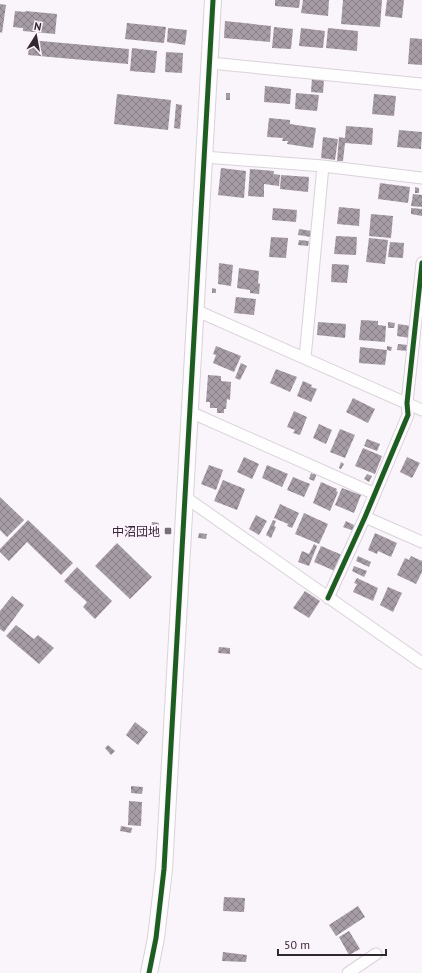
<svg xmlns="http://www.w3.org/2000/svg" width="422" height="973" viewBox="0 0 422 973" font-family="'PT Sans','Noto Sans JP',sans-serif">
	<defs>
		<pattern id="building-cross-hatch" width="8" height="8" patternUnits="userSpaceOnUse"><rect width="8" height="8" fill="#a69ca6"/><path d="M0 0l8 8M0 8l8-8" fill="none" stroke="#887f88"/></pattern>
	</defs>
	<rect width="100%" height="100%" fill="#faf5fa"/>
	<!-- building -->
	<path fill="url(#building-cross-hatch)" d="M275,0h25l-1,8 -24,-2z
		M303,0h26l-1,16 -27,-3z
		M343,0h39l-2,27 -39,-3z
		M387,0h17l-2,18 -17,-2z
		M0,4l6,1 -4,28 -2,-1z
		M15,11l10,1v-1l32,3 -2,20 -32,-3v-3l-10,-1z
		M225,21l46,5 -1,16 -46,-4z
		M127,23l39,4 -2,16 -39,-4z
		M274,27l19,2 -2,20 -19,-1z
		M168,28l19,2 -2,15 -18,-3z
		M301,28l24,3 -2,17 -24,-2z
		M328,28l30,3 -1,20 -31,-3z
		M410,38l12,1v26l-14,-1z
		M30,40l99,9 -1,15 -100,-9z
		M132,48l25,3 -2,22 -25,-2z
		M166,52l17,1 -1,20 -17,-1z
		M312,78l12,1 -1,14 -12,-1z
		M265,86l26,3 -1,15 -26,-2z
		M226,93h4v7h-4z
		M296,93l23,2 -2,16 -22,-2z
		M117,94l54,6 -3,30 -54,-6z
		M374,94l22,2 -2,20 -22,-2z
		M176,104l6,1 -2,24 -6,-1z
		M269,118l21,2v4l26,4 -3,20 -26,-4 1,-3h-6l1,-3 -16,-1z
		M346,126l27,2 -1,17 -27,-2 -2,18h-6l2,-24 6,1z
		M399,130l23,2 -1,17 -24,-2z
		M323,137l15,2 -3,21 -14,-2z
		M221,168l25,3 -2,27 -26,-3z
		M250,169l24,2 -1,9 1,-6 6,1 -1,11 -15,-2v13l-16,-1z
		M281,175l28,2 -1,15 -28,-3z
		M380,183l30,4 -2,16 -30,-4z
		M415,187l4,1v5h-4z
		M413,194l9,1v12l-11,-1z
		M339,207l21,2 -1,17 -22,-2z
		M273,208l24,2 -1,12 -24,-2z
		M411,208l11,1v7l-11,-2z
		M371,214l22,2 -2,22 -22,-2z
		M299,229l13,2 -1,6 -13,-2z
		M336,236l21,1 -1,18 -22,-1z
		M271,237l17,1 -2,20 -17,-1z
		M369,238l19,2 -3,24 -19,-2z
		M299,240l10,1 -1,5 -10,-1z
		M390,242l14,1 -1,15 -15,-1z
		M219,263l14,2 -2,21 -13,-2z
		M332,264l17,1 -2,18 -16,-1z
		M239,268l20,3 -1,12 2,1 -1,10 -9,-1v-3l-13,-2z
		M212,288l4,1v4h-4z
		M236,297l20,2 -2,16 -20,-2z
		M361,320l17,1v4l8,1 -1,16 -26,-2z
		M318,322l28,2 -1,14 -28,-3z
		M388,322l7,1 -1,5h-6z
		M398,324l13,2 -1,12 -13,-2z
		M398,344l10,1v6l-11,-1z
		M216,346l25,10 -7,16 -21,-9 3,-8 -3,-1z
		M387,346l5,1 -1,4 -4,-1z
		M360,347l27,3 -2,15 -26,-2z
		M241,363l6,3 -7,14 -5,-2z
		M276,369l21,8 -7,15 -20,-9z
		M208,375l13,1v5l10,1 -1,18 -3,-1 -1,10h-2v4h-7v-5h-7v-6h-4z
		M303,381l9,4 -1,2 6,2 -6,13 -14,-6z
		M353,398l22,11 -7,14 -22,-11z
		M294,411l13,6 -7,18 -7,-2 2,-3 -8,-3z
		M319,424l13,6 -6,14 -13,-6z
		M340,429l15,6 -10,23 -15,-6z
		M367,439l13,5 -3,7 -13,-5z
		M363,448l19,8 -7,18 -20,-8z
		M244,457l15,7 -7,15 -15,-7z
		M407,457l13,6 -8,15 -12,-6z
		M341,462l3,2 -3,5 -2,-1z
		M209,465l14,5 -7,20 -15,-6z
		M267,465l21,9 -6,13 -20,-9z
		M314,472l3,1 -3,8 -5,-2 2,-6 2,1z
		M367,474l5,2 -3,6 -5,-3z
		M293,477l17,7 -6,13 -17,-7z
		M223,480l22,9 -8,21 -23,-9z
		M321,482l16,7 -1,2 2,1 -8,19 -17,-8z
		M342,488l19,7 -7,18 -19,-8z
		M0,497l24,23 -17,17 -7,-7z
		M280,504l19,9 -7,15 -5,-2 1,-2 -14,-6z
		M304,513l24,11 -9,20 -24,-10z
		M256,515l11,6 -8,14 -10,-6z
		M28,520l45,43 -12,12 -34,-33 -18,19 -9,-9v-3z
		M273,520l3,1 -2,5 2,1 -5,11 -5,-3z
		M346,521l10,5 -2,5 -11,-4z
		M152,522l7,1 -1,5 -7,-1z
		M199,533l8,1 -1,5 -8,-1z
		M375,533l22,10 -6,14 -13,-6 -1,3 -9,-4z
		M117,543l35,34 -22,22 -35,-33z
		M314,544l3,2 -8,20 -11,-4 4,-11 7,3z
		M321,546l21,9 -7,16 -21,-9z
		M358,556l13,6 -2,5 -13,-6z
		M411,556l11,5v11l-6,12 -19,-9 8,-17 4,2z
		M354,566l13,5 -3,6 -12,-6z
		M77,567l35,34 -17,18 -12,-12 4,-5 -23,-21z
		M357,578l21,10 -5,13 -20,-9 4,-8 -3,-1z
		M388,587l14,6 -9,19 -13,-7z
		M305,591l15,10 -11,17 -16,-10z
		M12,596l12,9 -20,27 -4,-3v-18z
		M16,625l18,14 4,-4 16,13 -15,16 -33,-28z
		M219,647l11,1v6l-12,-1z
		M135,722l13,10 -10,13 -12,-10z
		M108,745l7,6 -4,4 -6,-7z
		M131,786l12,1 -1,7 -11,-1z
		M129,801l13,1 -1,24 -13,-1z
		M121,826l11,2 -1,5 -11,-2z
		M224,897l21,1 -1,14 -21,-1z
		M358,906l7,11 -29,19 -7,-11z
		M349,931l11,18 -11,6 -10,-18z
		M223,952l24,3 -1,7 -24,-1z"/>
	<g fill="none" stroke-linecap="round" stroke-linejoin="round">
		<!-- street casing -->
		<g stroke="#dad2da" stroke-width="13">
			<path id="street" d="M210,63l212,21
				M204,157l119,9 99,12
				M195,310l227,100
				M305,358l18,-192
				M190,412l185,82
				M185,497l237,166
				M365,517l57,25
				M328,598l37,-81 43,-102 -1,-12 15,-140
				M348,973l28,-19"/>
		</g>
		<!-- secondary casing -->
		<g stroke="#dad2da" stroke-width="18">
			<path id="secondary" d="M149,973l7,-35 8,-69 49,-869"/>
		</g>
		<!-- street -->
		<use href="#street" stroke="#fefefe" stroke-width="11"/>
		<!-- secondary -->
		<use href="#secondary" stroke="#fefefe" stroke-width="16"/>
		<!-- cycleway casing -->
		<g stroke="#fdf2fd" stroke-width="8">
			<path id="cycleway" d="M328,598l37,-81 43,-102 -1,-12 15,-140
				M149,973l7,-35 8,-69 49,-869"/>
		</g>
		<!-- cycleway -->
		<use href="#cycleway" stroke="#1b5e20" stroke-width="5"/>
	</g>
	<!-- markers -->
	<rect fill="#787078" stroke="#fdf2fd" stroke-width="1.5" x="164" y="527" width="8" height="8" rx="2"/>
	<g text-anchor="middle" dominant-baseline="central" stroke-width="4" stroke-linejoin="round" paint-order="stroke">
		<!-- poi labels -->
		<g font-size="12" fill="#322832" stroke="#fdf2fd" text-anchor="end">
			<text x="160" y="531">中沼団地</text>
		</g>
	</g>
	<!-- north arrow -->
	<g transform="translate(36 36) rotate(11)" stroke="#fdf2fd" stroke-width="3" paint-order="stroke">
	<path d="M0-3L7 15L0 10L-7 15Z" fill="#322832"/>
	<text y="-6" font-size="11" font-weight="bold" text-anchor="middle" fill="#322832">N</text>
	</g>
	<!-- scale -->
	<path d="M278 949v6h108v-6" fill="none" stroke="#322832" stroke-width="2"/>
	<text x="284" y="949" font-size="12" fill="#322832" stroke="#fdf2fd" stroke-width="3" paint-order="stroke">50 m</text>
</svg>
